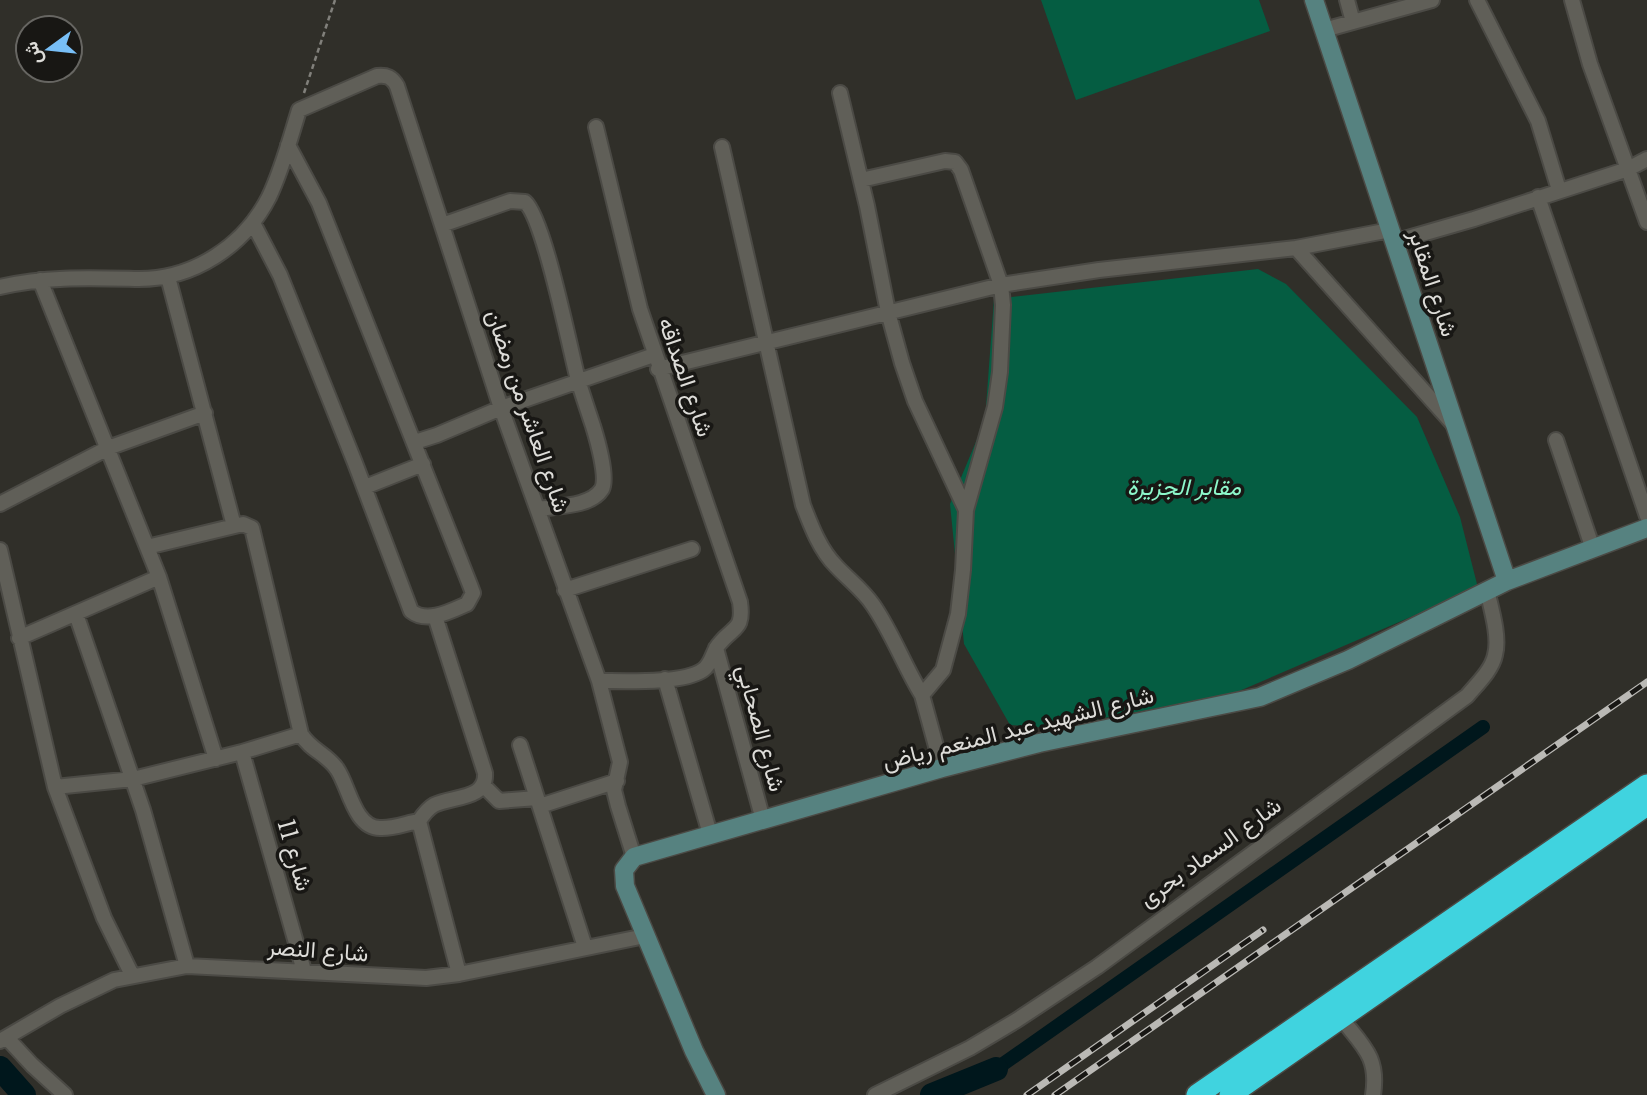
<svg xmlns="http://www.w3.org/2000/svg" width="1647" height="1095" viewBox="0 0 1647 1095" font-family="'Libre Baskerville',Vazirmatn,serif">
	<rect width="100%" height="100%" fill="#302f29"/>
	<!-- green -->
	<path fill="#055d42" d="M1041,0h218l11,31 -194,69z
		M1258,269l28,15 131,133 43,100 18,71 -248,107 -181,33 -39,-3 -46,-81 -14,-140 35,-84 9,-121z"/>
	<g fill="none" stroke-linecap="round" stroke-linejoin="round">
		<!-- canal -->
		<path stroke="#00171c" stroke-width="14" d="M996,1069l487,-342"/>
		<!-- river -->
		<path stroke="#00171c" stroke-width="24" d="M0,1068l24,27
			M932,1095l64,-26"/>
		<!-- street casing -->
		<g stroke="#4b4a45" stroke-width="18">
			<path id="street" d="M1347,0l6,22
				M1477,0l61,121 21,69
				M1572,0l18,64 57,158
				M1324,30l108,-30
				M840,93l27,113 21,106 14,51 13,38 51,109
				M596,127l44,182 100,293c4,28 -6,24 -20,41 -8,8 -7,20 -17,27 -20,14 -79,11 -104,11
				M722,147l81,358c8,21 17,45 33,61 13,14 27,24 37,39 20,29 31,61 49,90
				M861,180l84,-19 10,1 6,8 40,115 2,20 -3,67 -5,35 -29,103 -3,60 -5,44 -15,56 -21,25 20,73
				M1538,197l109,319
				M253,223l27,52 75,188 56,148c16,13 40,0 56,-7l6,-11 -3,-8 -151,-382 -31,-58
				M442,225l68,-24 15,1c19,16 45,147 53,178 5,16 10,31 15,46 4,13 15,51 9,63 -11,18 -45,17 -64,20
				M1394,242l80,-23 154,-50 19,-10
				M1296,248l158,177
				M168,277l66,249
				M0,287c46,-11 92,-9 139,-8 55,0 105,-33 130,-82 13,-27 21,-58 30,-87l78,-34c10,-1 15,1 20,10l104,322 98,273 21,81 -6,28 4,16 16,51
				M658,369l343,-84 98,-15 197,-22 94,-18
				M1556,440l37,109
				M415,442l22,-7 64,-27 153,-53
				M365,487l58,-23
				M0,504l108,-56 97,-35
				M147,547l96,-23 9,4 49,206c9,16 26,20 36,35 12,17 17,59 43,59 12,1 27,-5 39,-7 4,-6 8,-12 15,-16 18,-9 53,-5 51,-32l-50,-157
				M0,550l55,237 49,131 28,57
				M159,577l57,182
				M565,590l127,-41
				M76,614l67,196 44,156
				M19,638l140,-61 -119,-297
				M716,648l47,172
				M665,679l45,155
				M520,745l65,202
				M242,752l62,219
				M484,786l15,15 38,-3
				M55,787l78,-8 109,-27 59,-18
				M540,806l77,-25
				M419,821l40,153
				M1341,1018c22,28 38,39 32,77
				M7,1038l25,27 33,30
				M0,1041l60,-35 54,-26 73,-14 239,12 33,-4 186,-38
				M875,1095l95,-47 47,-28 80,-53 370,-271c10,-12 25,-26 28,-41 5,-18 -4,-47 -8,-65"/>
		</g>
		<!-- secondary casing -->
		<g stroke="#4b4a45" stroke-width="21">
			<path id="secondary" d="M1314,0l193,581
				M716,1095l-22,-44 -69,-165 -1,-16 10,-13 308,-89 97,-25 221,-46 88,-37 159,-79 140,-53"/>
		</g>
		<!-- highway casing -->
		<g stroke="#4b4a45" stroke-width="24">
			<path id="highway" d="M1197,1095l450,-310
				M1230,1095l417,-290"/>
		</g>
		<!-- path -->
		<path stroke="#81807b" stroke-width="2.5" stroke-dasharray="5 3.5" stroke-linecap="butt" d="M304,93l31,-93"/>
		<!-- street -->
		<use href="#street" stroke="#605f58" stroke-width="14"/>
		<!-- secondary -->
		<use href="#secondary" stroke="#568280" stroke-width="18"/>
		<!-- highway -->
		<use href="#highway" stroke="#40d3df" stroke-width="21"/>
		<!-- rail casing -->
		<g stroke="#bab9b5" stroke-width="7">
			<path id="rail" d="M1027,1095l236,-165
				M1055,1095l592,-413"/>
		</g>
		<!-- rail -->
		<use href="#rail" stroke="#181714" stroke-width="4.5" stroke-dasharray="13" stroke-linecap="butt"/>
	</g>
	<g text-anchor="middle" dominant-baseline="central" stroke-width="7" stroke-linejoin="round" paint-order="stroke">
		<!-- street labels -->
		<g font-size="23" fill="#dddcd8" stroke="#181714">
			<text transform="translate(1433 283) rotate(72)">شارع المقابر</text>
			<text transform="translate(686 377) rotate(71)">شارع الصداقه</text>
			<text transform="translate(528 411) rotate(71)">شارع العاشر من رمضان</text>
			<text transform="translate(761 728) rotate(75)">شارع الصحابي</text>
			<text transform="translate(1018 728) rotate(-14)">شارع الشهيد عبد المنعم رياض</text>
			<text transform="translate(1210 852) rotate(-36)">شارع السماد بحرى</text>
			<text transform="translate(295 855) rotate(74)">شارع 11</text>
			<text transform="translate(318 950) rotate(4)">شارع النصر</text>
		</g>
		<!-- park labels -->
		<g font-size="23" font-style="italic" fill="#8df8cb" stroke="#181714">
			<text x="1184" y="487">مقابر الجزيرة</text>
		</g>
	</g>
	<!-- north arrow -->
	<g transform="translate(49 49) rotate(255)"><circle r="33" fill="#181714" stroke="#676662" stroke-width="2"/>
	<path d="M0-5L12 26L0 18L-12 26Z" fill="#78bff7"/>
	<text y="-10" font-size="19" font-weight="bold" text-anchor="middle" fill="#dddcd8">ش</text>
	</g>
</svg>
